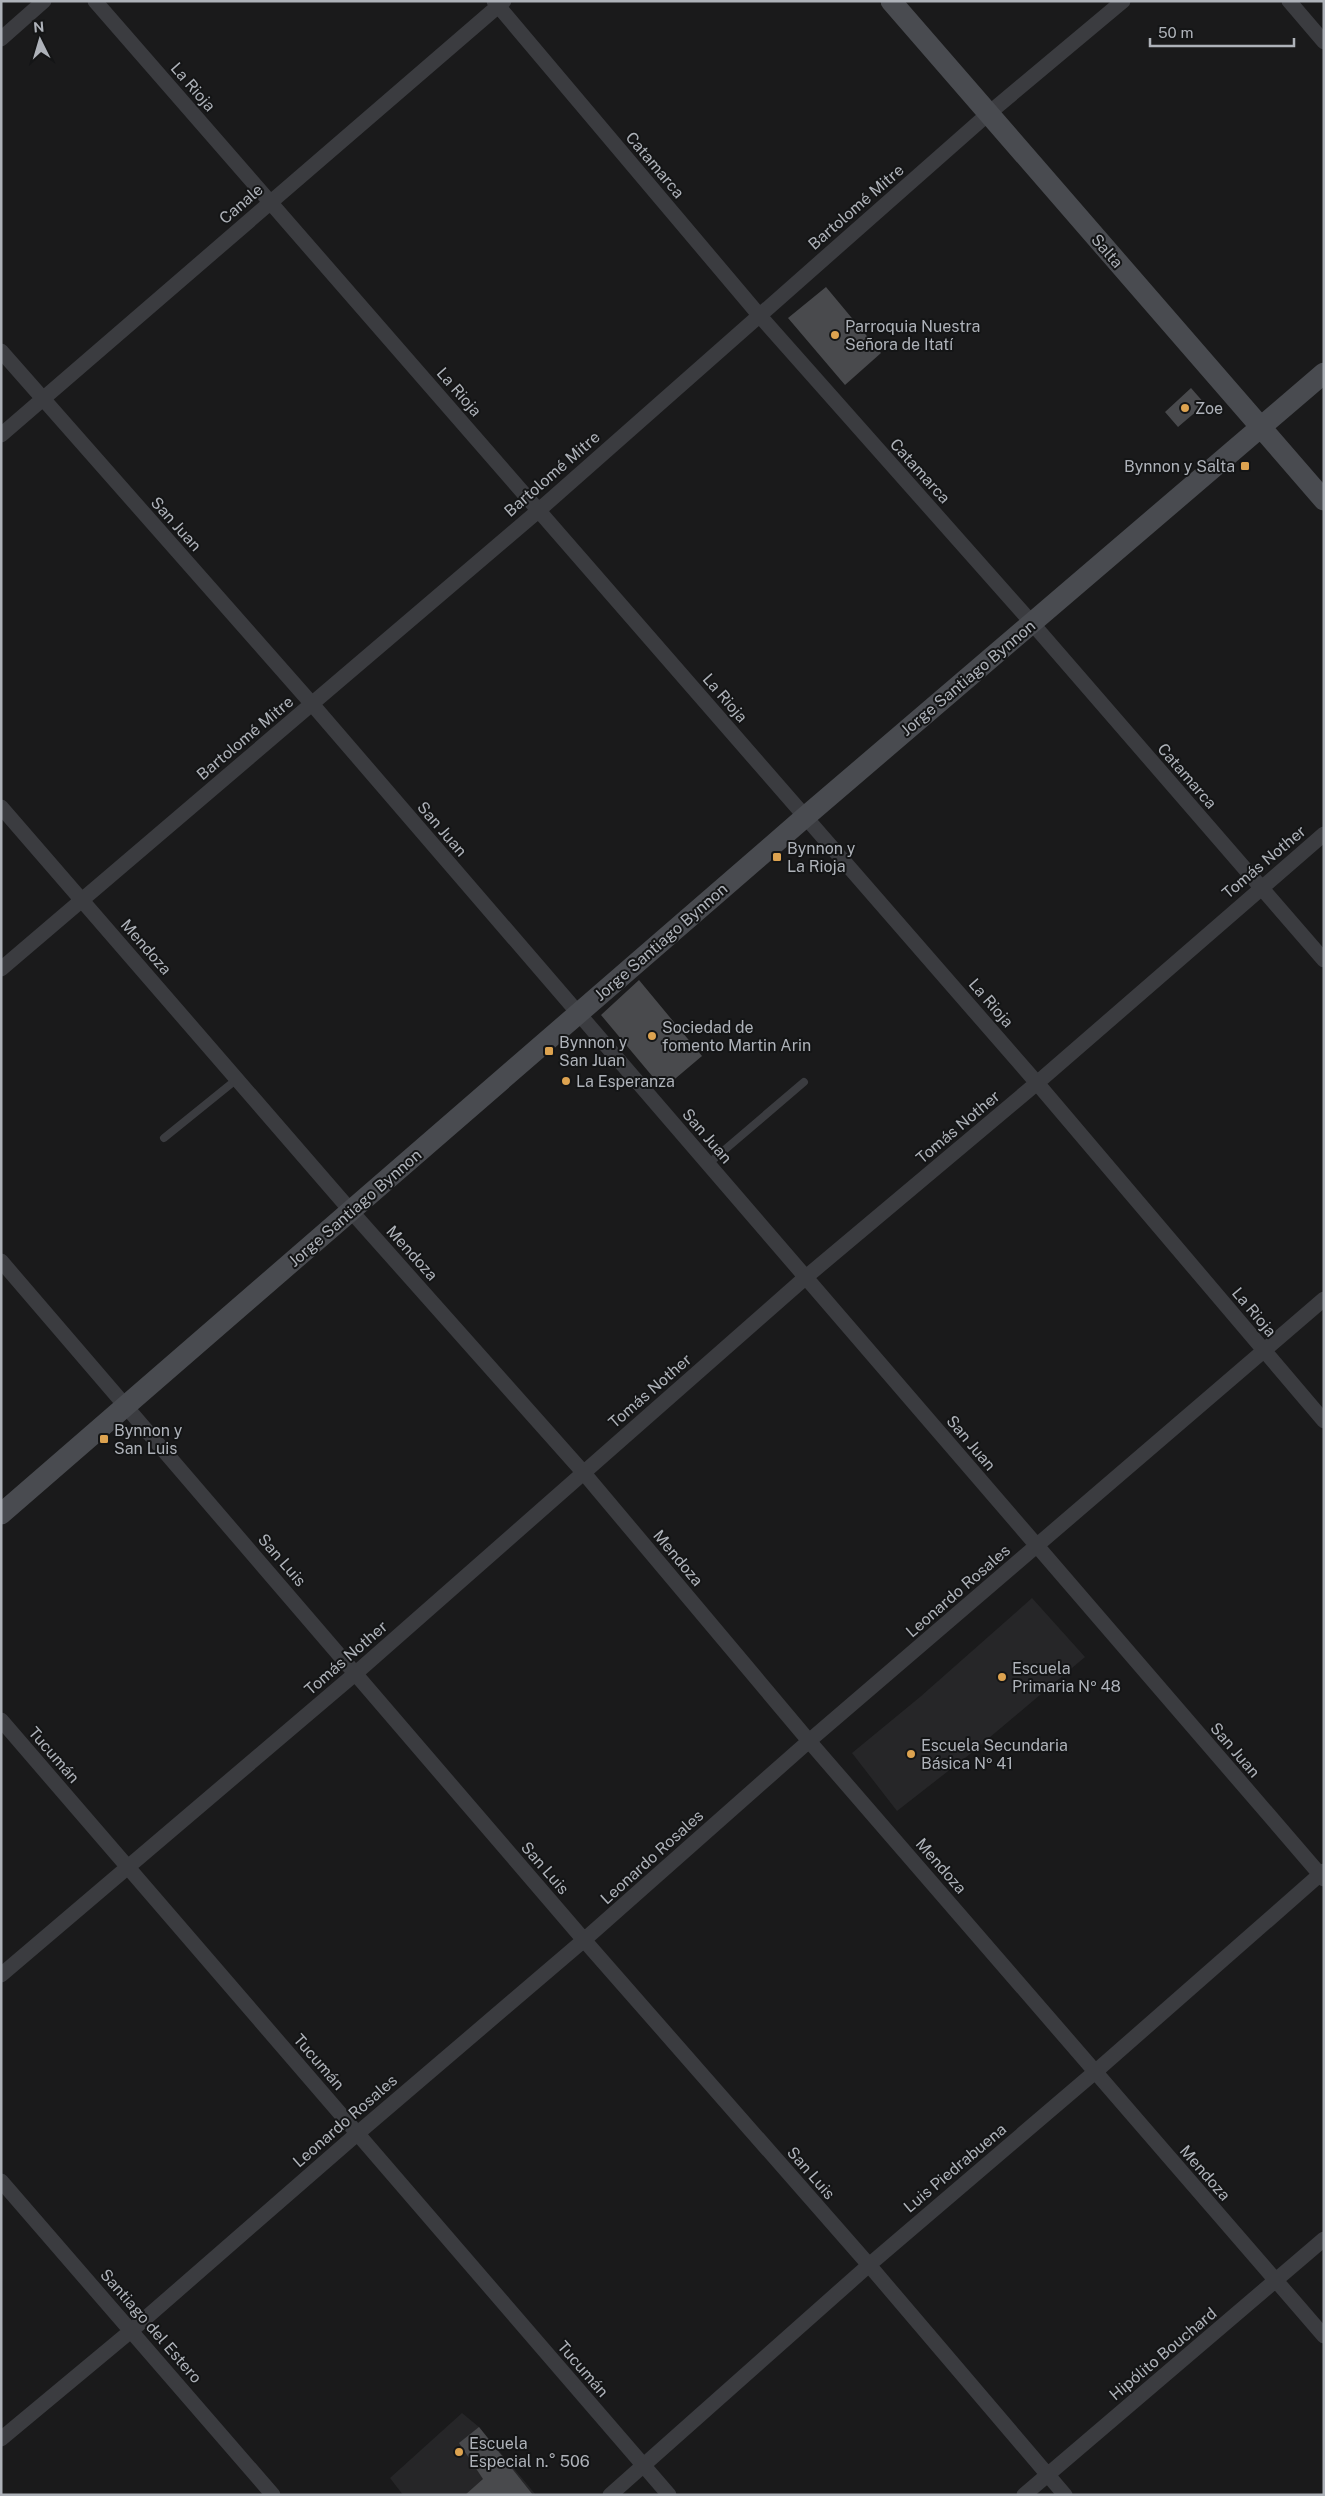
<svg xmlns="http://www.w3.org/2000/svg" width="1325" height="2496" viewBox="0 0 1325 2496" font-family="'Public Sans',sans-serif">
	<rect width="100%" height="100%" fill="#1a1a1b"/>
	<!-- built -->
	<path fill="#262628" d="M1032,1598l53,59 -115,97 -73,57 -45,-58 68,-56z
		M462,2413l17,14 57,68h-133l-13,-17z"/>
	<!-- building -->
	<path fill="#494a4d" d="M826,287l55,66 -36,32 -57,-67z
		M1191,388l14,16 -27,23 -13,-15z
		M639,980l63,76 -39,33 -62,-74z
		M479,2427l54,68h-68l18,-16 -24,-36z"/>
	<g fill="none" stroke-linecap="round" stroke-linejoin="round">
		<!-- lane -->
		<path stroke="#3b3c40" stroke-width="8" d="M164,1138l73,-59
			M708,1164l96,-82"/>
		<!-- street -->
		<path stroke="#3b3c40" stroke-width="15" d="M95,1l942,1082 287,338
			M494,1l265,314 273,308 292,337
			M1289,1l35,41
			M1,39l43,-38
			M1,351l311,353 1012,1175
			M1,435l503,-434
			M1,807l350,404 232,261 226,269 515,595
			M1,969l537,-458 450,-397 135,-113
			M1,1261l583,679 285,325 196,230
			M1,1720l668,775
			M1,1975l355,-302 450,-396 231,-194 287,-249
			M1,2181l272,314
			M1,2439l131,-109 226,-197 226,-193 225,-199 515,-442
			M610,2495l259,-230 226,-193 229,-201
			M1024,2495l300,-256"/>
		<!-- secondary -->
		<path stroke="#494b50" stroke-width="21" d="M891,1l433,499
			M1,1514l804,-697 519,-444"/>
	</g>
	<!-- markers -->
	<g fill="#dda350" stroke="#141516" stroke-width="2">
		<circle cx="835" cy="335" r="5"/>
		<circle cx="1185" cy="408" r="5"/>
		<rect x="1240" y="461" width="10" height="10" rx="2.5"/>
		<rect x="772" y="852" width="10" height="10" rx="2.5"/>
		<circle cx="652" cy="1036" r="5"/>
		<rect x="544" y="1046" width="10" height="10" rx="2.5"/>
		<circle cx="566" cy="1081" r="5"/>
		<rect x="99" y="1434" width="10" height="10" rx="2.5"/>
		<circle cx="1002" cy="1677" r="5"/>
		<circle cx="911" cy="1754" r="5"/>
		<circle cx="459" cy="2452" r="5"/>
	</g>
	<g text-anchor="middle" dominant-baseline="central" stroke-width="4" stroke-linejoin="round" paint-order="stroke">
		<!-- street labels -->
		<g font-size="16" fill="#aeb2b9" stroke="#141516">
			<text transform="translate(193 87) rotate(49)">La Rioja</text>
			<text transform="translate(655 165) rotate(50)">Catamarca</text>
			<text transform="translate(241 204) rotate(-41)">Canale</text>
			<text transform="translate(856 207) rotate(-41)">Bartolomé Mitre</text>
			<text transform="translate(1107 251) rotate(49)">Salta</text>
			<text transform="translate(459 392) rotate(49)">La Rioja</text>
			<text transform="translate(920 471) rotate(48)">Catamarca</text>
			<text transform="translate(552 474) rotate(-41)">Bartolomé Mitre</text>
			<text transform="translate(176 524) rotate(48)">San Juan</text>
			<text transform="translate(968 678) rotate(-40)">Jorge Santiago Bynnon</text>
			<text transform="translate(725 698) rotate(49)">La Rioja</text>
			<text transform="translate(245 738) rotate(-40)">Bartolomé Mitre</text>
			<text transform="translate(1187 776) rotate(49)">Catamarca</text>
			<text transform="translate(442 829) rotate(49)">San Juan</text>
			<text transform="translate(1264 862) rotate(-40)">Tomás Nother</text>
			<text transform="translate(661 942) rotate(-41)">Jorge Santiago Bynnon</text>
			<text transform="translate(146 947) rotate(49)">Mendoza</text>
			<text transform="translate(991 1003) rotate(49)">La Rioja</text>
			<text transform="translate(958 1127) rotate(-40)">Tomás Nother</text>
			<text transform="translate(707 1136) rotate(49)">San Juan</text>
			<text transform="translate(355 1208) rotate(-41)">Jorge Santiago Bynnon</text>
			<text transform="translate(412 1253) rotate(48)">Mendoza</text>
			<text transform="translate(1254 1312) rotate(50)">La Rioja</text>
			<text transform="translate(650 1391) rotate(-41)">Tomás Nother</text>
			<text transform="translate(971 1443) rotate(50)">San Juan</text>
			<text transform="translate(678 1558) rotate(50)">Mendoza</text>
			<text transform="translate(282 1560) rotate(49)">San Luis</text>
			<text transform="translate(958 1591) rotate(-41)">Leonardo Rosales</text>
			<text transform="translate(346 1658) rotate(-41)">Tomás Nother</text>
			<text transform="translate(1235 1750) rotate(49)">San Juan</text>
			<text transform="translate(54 1755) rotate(49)">Tucumán</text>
			<text transform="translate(652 1857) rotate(-42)">Leonardo Rosales</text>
			<text transform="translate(941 1866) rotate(49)">Mendoza</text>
			<text transform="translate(545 1868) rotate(49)">San Luis</text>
			<text transform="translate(319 2062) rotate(49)">Tucumán</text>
			<text transform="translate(345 2121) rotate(-41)">Leonardo Rosales</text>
			<text transform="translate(955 2168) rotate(-40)">Luis Piedrabuena</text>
			<text transform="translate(811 2173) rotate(49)">San Luis</text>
			<text transform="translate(1205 2173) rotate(49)">Mendoza</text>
			<text transform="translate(151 2326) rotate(49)">Santiago del Estero</text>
			<text transform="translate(1163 2354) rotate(-40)">Hipólito Bouchard</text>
			<text transform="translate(583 2369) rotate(49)">Tucumán</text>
		</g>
		<!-- poi labels -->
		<g font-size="16" fill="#aeb2b9" stroke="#141516" text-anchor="start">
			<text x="845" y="326">Parroquia Nuestra<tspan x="845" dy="18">Señora de Itatí</tspan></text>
			<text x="1195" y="408">Zoe</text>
			<text x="1235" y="466" text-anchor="end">Bynnon y Salta</text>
			<text x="787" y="848">Bynnon y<tspan x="787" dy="18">La Rioja</tspan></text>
			<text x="662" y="1027">Sociedad de<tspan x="662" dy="18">fomento Martin Arin</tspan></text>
			<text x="559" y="1042">Bynnon y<tspan x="559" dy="18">San Juan</tspan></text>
			<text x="576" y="1081">La Esperanza</text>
			<text x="114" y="1430">Bynnon y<tspan x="114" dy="18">San Luis</tspan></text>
			<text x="1012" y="1668">Escuela<tspan x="1012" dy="18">Primaria Nº 48</tspan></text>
			<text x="921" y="1745">Escuela Secundaria<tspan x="921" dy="18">Básica Nº 41</tspan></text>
			<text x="469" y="2443">Escuela<tspan x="469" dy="18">Especial n.° 506</tspan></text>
		</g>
	</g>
	<!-- border -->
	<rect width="1325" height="2496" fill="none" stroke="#aeb2b9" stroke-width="5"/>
	<!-- north arrow -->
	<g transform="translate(40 40) rotate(355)" stroke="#141516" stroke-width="4" paint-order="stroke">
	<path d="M0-4L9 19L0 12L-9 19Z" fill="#aeb2b9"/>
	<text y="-8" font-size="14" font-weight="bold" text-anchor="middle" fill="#aeb2b9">N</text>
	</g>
	<!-- scale -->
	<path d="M1150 38v8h144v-8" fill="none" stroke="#aeb2b9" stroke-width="2.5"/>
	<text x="1158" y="38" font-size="15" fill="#aeb2b9" stroke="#141516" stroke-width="4" paint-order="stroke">50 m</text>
</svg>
